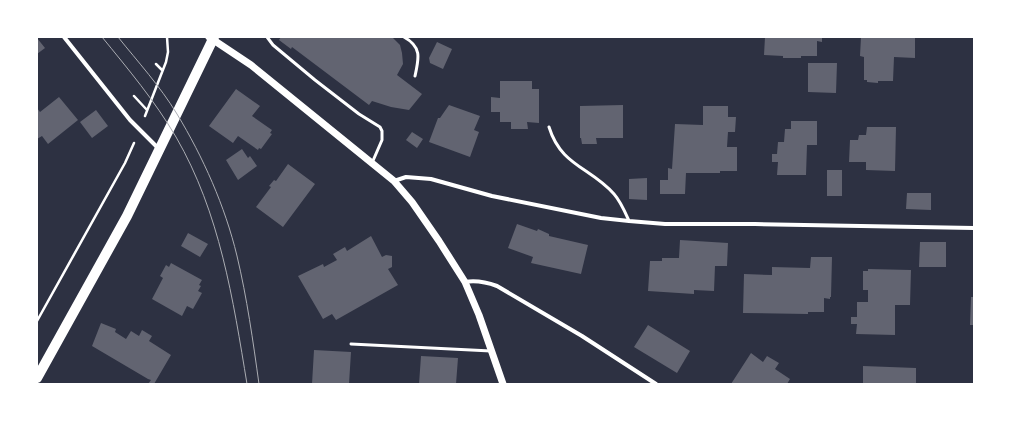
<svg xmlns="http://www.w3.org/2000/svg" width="1011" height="421" viewBox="0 0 1011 421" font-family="'Sofia Sans Condensed',sans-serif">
	<rect width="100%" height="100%" fill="#2d3142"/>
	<!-- building -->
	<path fill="#626471" d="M281,37h111l8,8 2,8 1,11 -6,11 25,19 -13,16 -18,-3 -19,-6 -3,4 -77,-58 -1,2 -12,-9z
		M765,37h57v5l-5,-1v15h-16v2h-18v-2l-19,-1z
		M861,37h54v21l-21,-1 -1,24h-15v2l-11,-1v-2h-3v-23l-4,-1z
		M37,38l8,10 -8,6z
		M437,42l15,7 -9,20 -13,-6 -1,-5z
		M808,63h29l-1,30 -28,-1z
		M500,81h32v8h7v34l-12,-1 1,7h-17v-7h-11v-10h-9v-15l9,1z
		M236,89l24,17 -8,10 20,14 -2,3 2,1 -11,15 -2,-1 -1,2 -20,-14 -5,7 -24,-17z
		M59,97l19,23 -30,24 -6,-8 -5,3v-31l3,4z
		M449,105l31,11 -6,14 5,2 -9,25 -41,-15 9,-24h2z
		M623,105v33h-27l1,6h-15l-1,-6h-1v-32z
		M703,106h25v11h8l-1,15h-7l-1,15h10v24h-17v2h-34l-1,21h-25v-14h8v-12l4,1 3,-45 28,1z
		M96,110l12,16 -16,12 -12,-16z
		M791,121h26v24h-10l-1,30h-29l1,-13h-6v-8h5l1,-12h6l1,-13h6z
		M867,127h29l-1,44 -29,-1v-8h-17l1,-22h8l1,-5h7z
		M412,132l11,7 -6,9 -11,-8z
		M242,149l6,9 2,-2 7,10 -19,14 -12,-20z
		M288,164l27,20 -32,43 -27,-20 15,-20 -2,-1 5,-6 2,1z
		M827,170h15v26h-15z
		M647,178v22l-18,-1v-20z
		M907,193h24v17l-25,-1z
		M517,224l20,7 1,-2 11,5v2l39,9 -7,29 -50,-11 2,-6 -25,-9z
		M188,233l20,11 -8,13 -19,-11z
		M371,236l11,21 4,-2 6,1v11l-4,2 10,16 -62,35 -4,-6 -9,5 -25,-43 25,-12 1,3 13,-7 -4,-6 12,-7 2,4z
		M680,240l48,3 -1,23h-12l-1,25 -20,-1v4l-46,-3 2,-30h12v-3h17z
		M920,242h26v25h-27z
		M811,257h21l-1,40h-1v2l-6,-1v14h-16v2l-65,-1 1,-39 28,1v-8l38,1z
		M171,263l31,17 -3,5 2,1 -3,5 4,2 -9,16 -6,-3 -5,10 -30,-17 11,-21 -3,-2 6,-11 3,2z
		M868,269l43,1 -1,35h-15v30l-39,-1 1,-10h-6v-7h6v-15h11v-12h-5v-19h5z
		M971,297h3v28h-4z
		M101,323l15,6 -1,3 11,7 5,-8 8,5 3,-6 10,6 -3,5 22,14 -17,29h-6l3,-4 -3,-1 -56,-33z
		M648,325l42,26 -13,22 -43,-26z
		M314,350l37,2 -2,32h-37z
		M751,353l12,9 4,-6 12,7 -4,6 15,10 -3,5h-56z
		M421,356l37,2 -2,26h-37z
		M863,366l53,2v16h-53z"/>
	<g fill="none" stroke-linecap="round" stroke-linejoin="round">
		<!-- path -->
		<path stroke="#fff" stroke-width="2.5" d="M156,64l6,6
			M134,96l13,14
			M145,116l21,-54 2,-10 -1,-15
			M37,321l88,-158 9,-20"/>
		<!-- service -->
		<path stroke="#fff" stroke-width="3" d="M267,37l6,8 42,35 44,34 21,13 2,4v9l-10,23
			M404,37c18,10 15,21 11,39
			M549,127c12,39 41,40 65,67 7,8 11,18 15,27
			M351,344l140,7"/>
		<!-- minor -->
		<path stroke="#fff" stroke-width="4" d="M64,37l66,83 29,29
			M394,181l12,-4 25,2 61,17 109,22 28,3 36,3h90l219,4
			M465,282c12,-2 21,0 32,4l85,50 74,48"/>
		<!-- tertiary -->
		<path stroke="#fff" stroke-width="7" d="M209,37l42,28 143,116 18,21 27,39 26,41 14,33 24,69"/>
		<!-- primary -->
		<path stroke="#fff" stroke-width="10" d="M37,378l90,-162 87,-179"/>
		<!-- tram -->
		<path stroke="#abadb3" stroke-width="1" d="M102,37c26,32 53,64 74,100 44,76 57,162 71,247
			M118,37c20,25 42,49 59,77 26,43 48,92 60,142 10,42 16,85 22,128"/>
	</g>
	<!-- border -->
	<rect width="1011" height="421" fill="none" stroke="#ffffff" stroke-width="76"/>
</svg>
